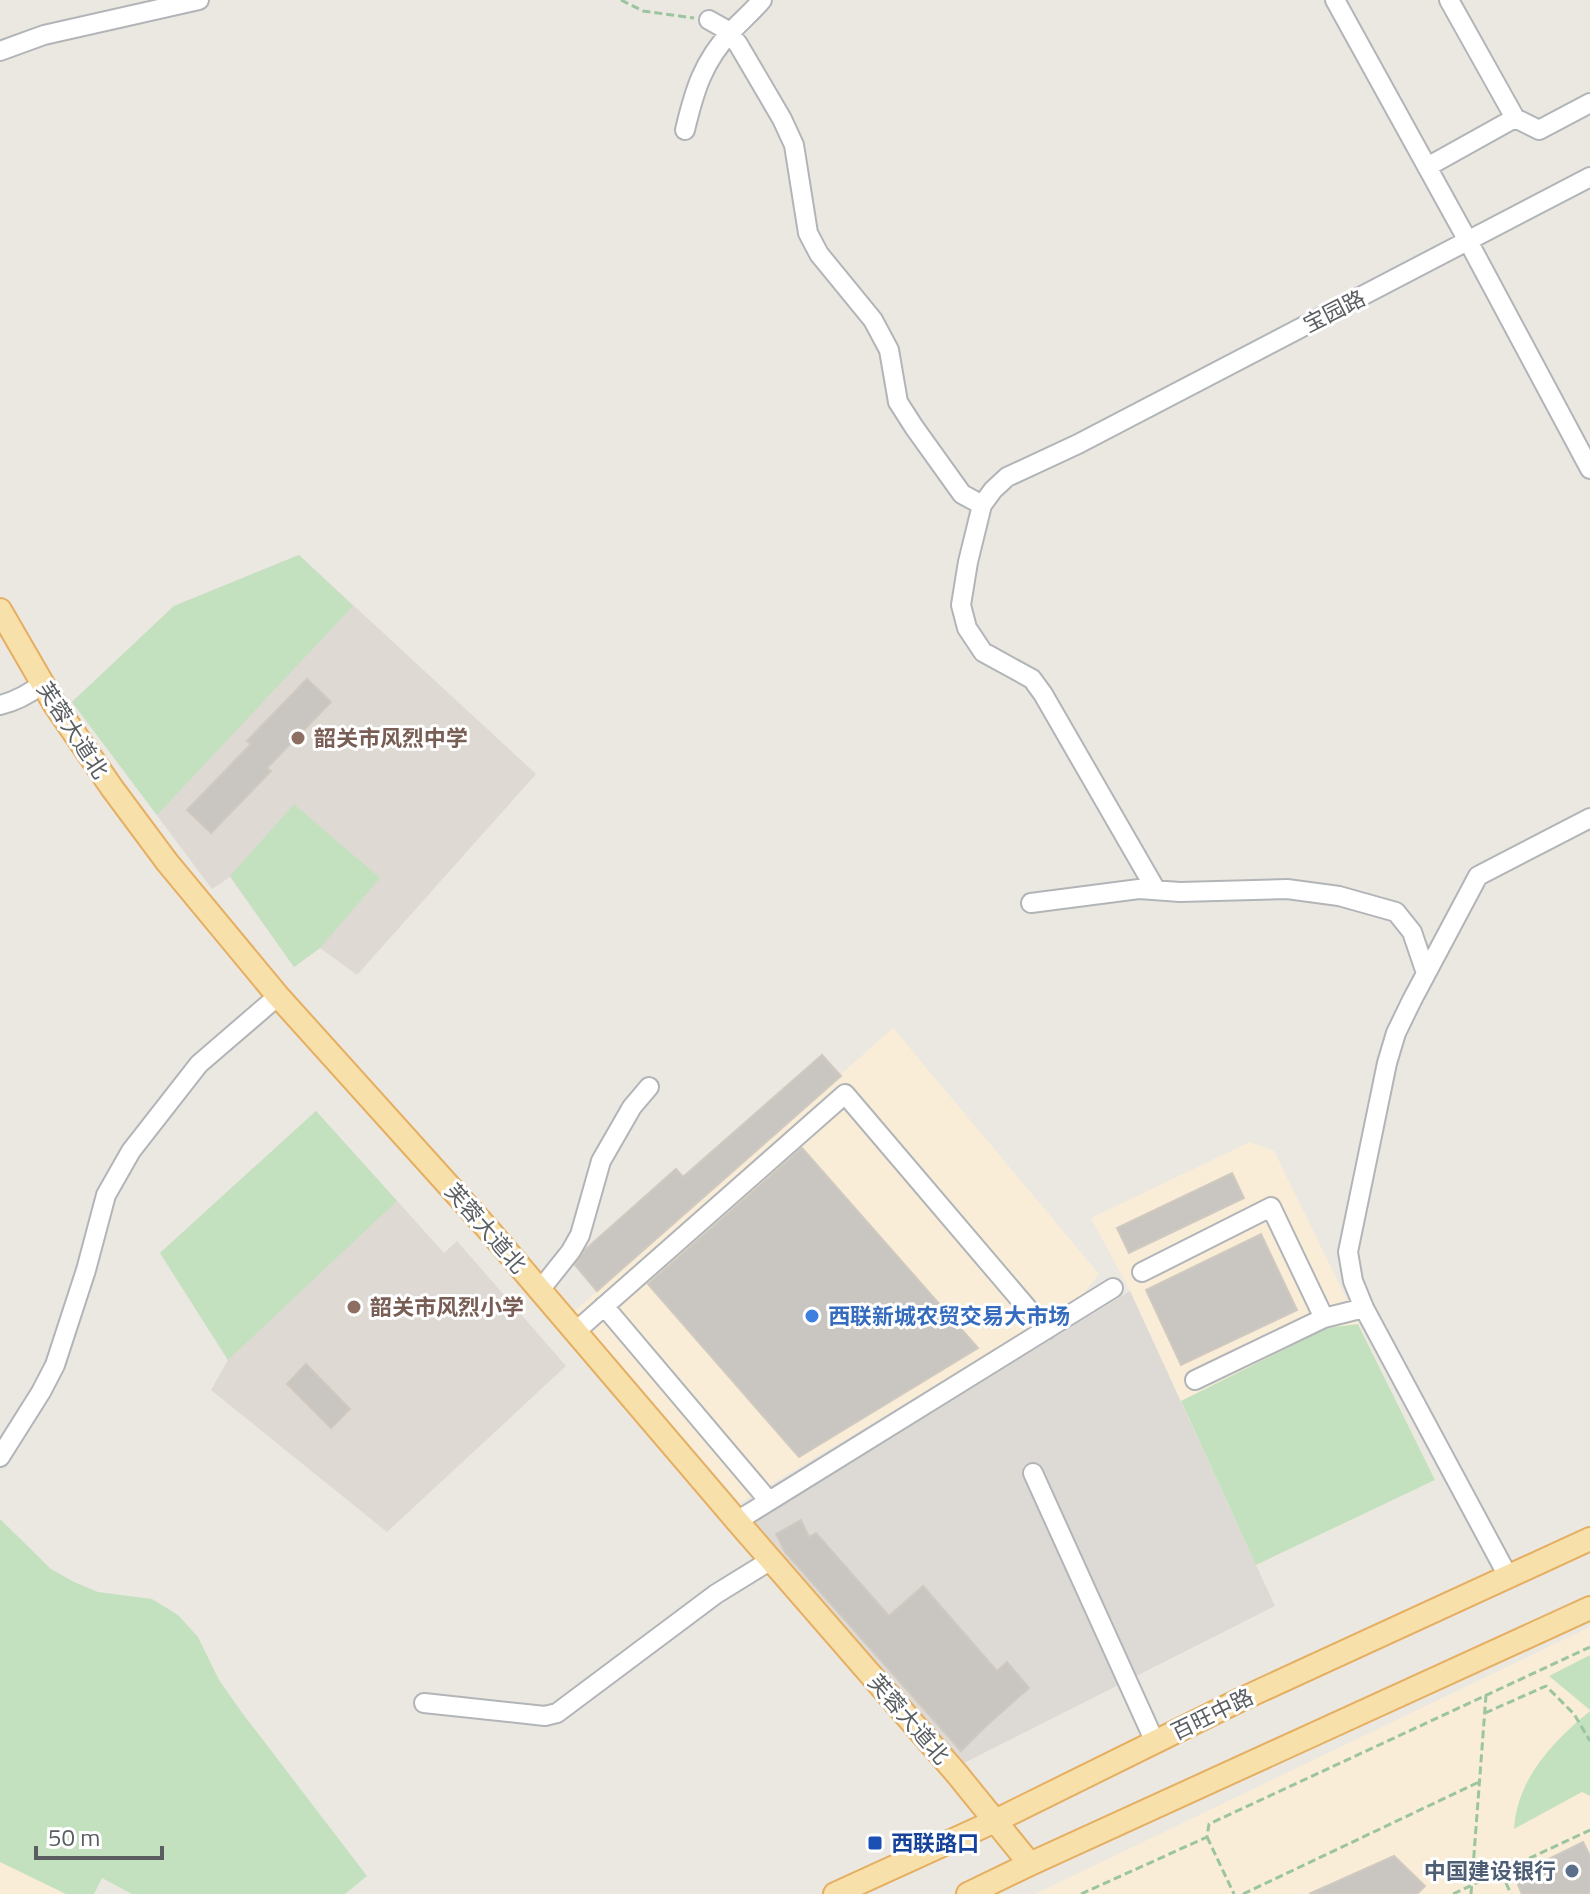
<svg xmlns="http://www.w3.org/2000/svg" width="1590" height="1894" viewBox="0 0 1590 1894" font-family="'Titillium Web','Noto Sans SC',sans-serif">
	<rect width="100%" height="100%" fill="#ebe8e1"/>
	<!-- commercial -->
	<path fill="#faedd7" d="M893,1028l206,246 -19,24 -340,205 -165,-192z
		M1250,1142l24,9 161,329 -179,85 -126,-274 -39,-73z
		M1590,1627v267h-555z
		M0,1862l66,32h-66z"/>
	<!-- industrial -->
	<path fill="#dddad6" d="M1130,1291l145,315 -313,158 -209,-241z"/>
	<!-- education -->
	<path fill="#ded9d3" d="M299,555l237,219 -179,201 -37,-27 -26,19 -64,-90 -18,12 -140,-187 102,-96z
		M316,1111l128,142 13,-12 109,125 -179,166 -176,-142 17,-30 -68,-107z"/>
	<!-- green -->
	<path fill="#c4e1bf" d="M299,555l54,51 -196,209 -85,-113 102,-96z
		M294,804l86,74 -60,70 -26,19 -64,-91z
		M316,1111l81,90 -169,159 -68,-107z
		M1358,1324l77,156 -179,85 -75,-164 146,-73z
		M0,1519l51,50 23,13 24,10 54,7 26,16 20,22 21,43 24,34 124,162 -22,18h-213l-30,-16 -8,16h-28l-66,-32z
		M1590,1655v55l-41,-34z
		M1590,1711v85l-8,-4 -68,37c3,-50 39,-88 76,-118z"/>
	<!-- building -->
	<path fill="#c9c5c0" stroke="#cfc9c0" stroke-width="2" d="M307,679l24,23 -64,66 4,3 -60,62 -24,-23 64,-66 -4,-3z
		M822,1055l19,21 -244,215 -22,-26 11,-16 90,-80 7,8z
		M802,1148l176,200 -179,109 -151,-173z
		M1232,1173l12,25 -115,55 -12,-25z
		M1261,1234l36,76 -116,55 -35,-75z
		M306,1364l44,45 -19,19 -44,-44z
		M801,1520l8,17 7,-4 73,83 34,-30 74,85 10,-9 22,26 -44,39 -24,24 -176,-199 -9,-18z
		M1583,1842l7,14v38h-68l-8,-18z
		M1394,1856l31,30 -8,8h-108z"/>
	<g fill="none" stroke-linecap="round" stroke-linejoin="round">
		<!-- minor casing -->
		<g stroke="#b2b5b8" stroke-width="22">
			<path id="minor" d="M1335,0l133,241 122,228
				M1449,0l66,118
				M709,20l16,9 13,15 44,75 12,26 14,88 11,21 54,66 16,30 9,52 16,25 48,67 20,11
				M0,51l44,-16 155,-35
				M685,130c9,-38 18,-69 46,-98 10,-11 22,-21 31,-32
				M1427,167l88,-49 24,12 51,-27
				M0,705c17,-4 29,-11 42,-21
				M1156,890l-113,-196 -11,-15 -49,-27 -16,-24 -6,-23 7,-43 14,-57 11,-15 14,-13 71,-33 512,-267
				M1031,903l108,-14 41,3 107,-3 52,7 57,16 16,20 14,41
				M1142,1272l129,-65 53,111
				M540,1290l31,-39 9,-16 21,-74 31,-54 17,-20
				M604,1306l165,195
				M575,1332l270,-238 201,236
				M1195,1380l129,-62 40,-10
				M0,1457l41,-65 14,-27 31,-95 20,-75 25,-44 68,-87 79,-68
				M1033,1473l122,269
				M737,1521l376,-233
				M1509,1578l-145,-270 -11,-27 -5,-29 39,-189 9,-30 16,-33 66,-124 112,-58
				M424,1703l121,13 12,-3 159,-119 55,-34"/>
		</g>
		<!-- major casing -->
		<g stroke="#e5ae61" stroke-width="26">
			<path id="major" d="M0,610l55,95 57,83 55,74 111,134 209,232 250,293 220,253 73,90
				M835,1894l160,-73 247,-122 348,-160
				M968,1894l62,-30 560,-256"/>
		</g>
		<!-- path -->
		<path stroke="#9bc4a0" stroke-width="3" stroke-dasharray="8 4" stroke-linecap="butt" d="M621,0l22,11 51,7
			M1485,1713l61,-27 28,28 16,27
			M1207,1837l27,57
			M1501,1872l10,22
			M1081,1894l126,-57 2,-13 381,-177
			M1243,1894l238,-113
			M1453,1894l137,-64
			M1471,1894l15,-199"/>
		<!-- minor -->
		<use href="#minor" stroke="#fff" stroke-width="18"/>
		<!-- major -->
		<use href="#major" stroke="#f8e0aa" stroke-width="22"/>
	</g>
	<!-- markers -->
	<g fill="#8d6e63" stroke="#fff" stroke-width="3">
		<circle cx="298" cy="738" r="8"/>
		<circle cx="354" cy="1307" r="8"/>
	</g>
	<circle fill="#3f7fe0" stroke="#fff" stroke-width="3" cx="812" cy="1316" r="8"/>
	<rect fill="#1a4fb4" stroke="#fff" stroke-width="3" x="867" y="1835" width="16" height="16" rx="4"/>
	<circle fill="#5c6f8a" stroke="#fff" stroke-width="3" cx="1572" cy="1871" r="8"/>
	<g text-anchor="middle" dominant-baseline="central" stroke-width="6" stroke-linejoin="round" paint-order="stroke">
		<!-- street labels -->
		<g font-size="22" fill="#5a5e61" stroke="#fff">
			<text transform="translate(1334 311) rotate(-27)">宝园路</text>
			<text transform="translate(73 730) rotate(57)">芙蓉大道北</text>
			<text transform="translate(486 1228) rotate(49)">芙蓉大道北</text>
			<text transform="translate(1212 1714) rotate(-26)">百旺中路</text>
			<text transform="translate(909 1719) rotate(49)">芙蓉大道北</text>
		</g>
		<!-- education labels -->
		<g font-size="22" font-weight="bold" fill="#785e54" stroke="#fff" text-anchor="start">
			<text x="314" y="738">韶关市风烈中学</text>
			<text x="370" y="1307">韶关市风烈小学</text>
		</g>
		<!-- shop labels -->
		<g font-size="22" font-weight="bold" fill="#366cbe" stroke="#fff" text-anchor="start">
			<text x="828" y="1316">西联新城农贸交易大市场</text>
		</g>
		<!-- transit labels -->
		<g font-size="22" font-weight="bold" fill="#164399" stroke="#fff" text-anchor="start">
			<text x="891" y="1843">西联路口</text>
		</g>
		<!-- service labels -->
		<g font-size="22" font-weight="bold" fill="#4e5e75" stroke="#fff" text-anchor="end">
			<text x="1556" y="1871">中国建设银行</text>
		</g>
	</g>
	<!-- scale -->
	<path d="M36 1846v12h126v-12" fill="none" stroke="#5a5e61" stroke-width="4"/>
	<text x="48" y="1846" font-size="24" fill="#5a5e61" stroke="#ffffff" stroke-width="6" paint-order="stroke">50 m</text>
</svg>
